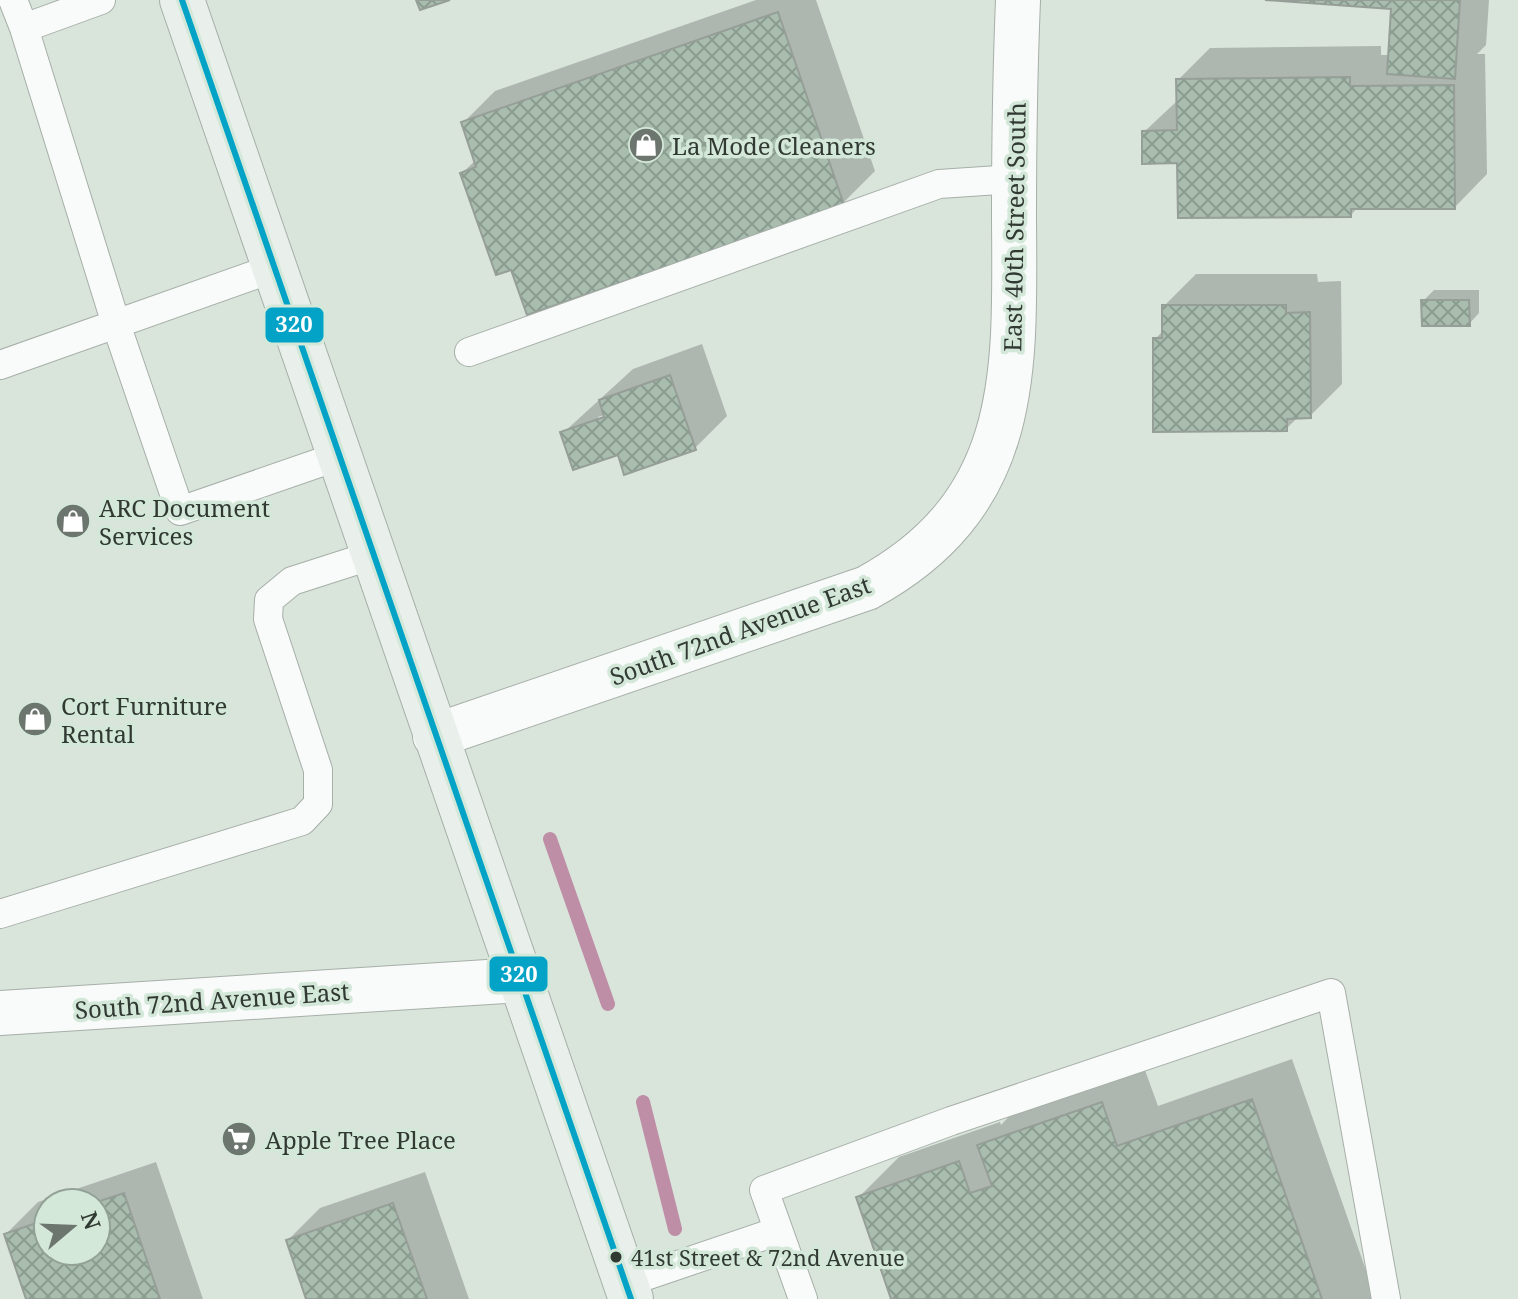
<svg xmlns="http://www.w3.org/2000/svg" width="1518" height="1299" viewBox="0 0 1518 1299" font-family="'Noto Serif',serif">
	<defs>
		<pattern id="building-cross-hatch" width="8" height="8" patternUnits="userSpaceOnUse" patternTransform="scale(2)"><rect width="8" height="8" fill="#a9bdaf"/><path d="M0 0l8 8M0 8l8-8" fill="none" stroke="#8a9b8f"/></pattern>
	</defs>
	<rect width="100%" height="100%" fill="#d9e4db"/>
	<!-- shadow -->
	<path fill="#0003" fill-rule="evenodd" d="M756,0h60l59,171 -32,32 -330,64 -51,-94 14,-13 -13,-37 32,-32z
		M1293,0h196l-3,45 -9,9h8l2,120 -32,33h-97l-7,8 -172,-54 -35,-29 34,-32v-20l32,-32 171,-2v9h9l3,-48z
		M1196,274h121l1,8 23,-1 1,103 -32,32h-11l-13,13 -131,-90 9,-9v-24z
		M1434,290h45v23l-10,11 -46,-23z
		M702,344l25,72 -32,32 -76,4 -56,-19 70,-64zM613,412l-15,9v-4z
		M1292,1059l84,240h-483l-35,-101 41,-41 101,-35 1,3 19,-20 122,-43 16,44z
		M156,1162l47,137h-175l-22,-65 32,-32zM48,1203h48v48h-48z
		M425,1172l44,127h-161l-20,-59 32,-32z"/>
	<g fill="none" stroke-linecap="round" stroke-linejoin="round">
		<!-- stream -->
		<path stroke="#be8da6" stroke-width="14" d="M550,839l58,165
			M643,1102l32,127"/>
	</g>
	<!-- building -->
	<path fill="url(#building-cross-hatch)" stroke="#969e98" stroke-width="2" d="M416,0h34l-30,10z
		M1265,0h195l-5,79 -68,-5 4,-65z
		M778,12l66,193 -317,110 -16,-45 -15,5 -36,-102 16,-6 -15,-45z
		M1350,77v9l104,-1 1,124h-104v8l-173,1 -1,-55 -35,1v-33l35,-1 -1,-51z
		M1421,300h48l1,26h-48z
		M1162,305h124v8l24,-1 1,106 -24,1v12l-134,1v-94h9z
		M670,375l26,75 -72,25 -6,-20 -45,15 -13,-38 44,-15 -5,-17z
		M1252,1099l70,200h-431l-35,-102 103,-36 11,32 22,-7 -15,-41 125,-43 15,44z
		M124,1193l36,106h-134l-22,-65 44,-15v32h48l-2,-48z
		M393,1203l34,96h-121l-20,-59z"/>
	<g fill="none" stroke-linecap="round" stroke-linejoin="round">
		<!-- service casing -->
		<g stroke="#a6afa8" stroke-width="30">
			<path id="service" d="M13,0l11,28 77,-28
				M24,28l92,296 64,187 159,-55
				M469,352l470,-168 75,-5
				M0,365l274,-97
				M0,914l302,-93 16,-17v-34l-50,-151 1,-19 23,-19 81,-26
				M625,1283l153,-52
				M803,1299l-39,-109 187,-69 380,-128 55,306"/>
		</g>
		<!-- minor casing -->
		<g stroke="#a6afa8" stroke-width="46">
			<path id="minor" d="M435,736l432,-148c155,-85 148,-215 147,-369 0,-73 1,-146 4,-219
				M0,1013l520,-33"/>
		</g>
		<!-- secondary casing -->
		<g stroke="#a6afa8" stroke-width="46">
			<path id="secondary" d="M182,0l449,1299"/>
		</g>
		<!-- service -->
		<use href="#service" stroke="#f9fbfa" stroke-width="28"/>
		<!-- minor -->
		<use href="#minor" stroke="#f9fbfa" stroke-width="44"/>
		<!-- secondary -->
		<use href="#secondary" stroke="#e9efeb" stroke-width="44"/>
		<!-- bus-1 casing -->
		<g stroke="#d4e8d9" stroke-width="12">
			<path id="bus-1" d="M182,0l449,1299"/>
		</g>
		<!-- bus-1 -->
		<use href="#bus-1" stroke="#02a3c6" stroke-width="6"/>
	</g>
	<!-- icons -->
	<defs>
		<g id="shop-disc" transform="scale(1.8)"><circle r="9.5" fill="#6c756e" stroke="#d4e8d9"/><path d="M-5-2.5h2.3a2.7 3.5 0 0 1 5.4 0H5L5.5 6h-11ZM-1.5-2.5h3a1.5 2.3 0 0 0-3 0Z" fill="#fff"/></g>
		<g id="supermarket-disc" transform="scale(1.8)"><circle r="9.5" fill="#6c756e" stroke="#d4e8d9"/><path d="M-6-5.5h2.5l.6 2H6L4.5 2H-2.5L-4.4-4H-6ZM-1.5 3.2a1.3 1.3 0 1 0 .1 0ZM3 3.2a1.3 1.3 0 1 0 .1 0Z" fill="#fff"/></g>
	</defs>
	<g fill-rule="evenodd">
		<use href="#shop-disc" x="646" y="145"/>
		<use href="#shop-disc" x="73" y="521"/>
		<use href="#shop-disc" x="35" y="719"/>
		<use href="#supermarket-disc" x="239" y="1139"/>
	</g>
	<!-- markers -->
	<circle fill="#313933" stroke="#d4e8d9" stroke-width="3" cx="616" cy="1257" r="7"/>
	<g text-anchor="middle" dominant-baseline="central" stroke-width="7" stroke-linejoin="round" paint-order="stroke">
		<!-- bus labels -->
		<g font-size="22" fill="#313933" stroke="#d4e8d9" text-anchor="start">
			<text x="631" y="1257">41st Street &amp; 72nd Avenue</text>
		</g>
		<!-- poi labels -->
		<g font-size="24" fill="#313933" stroke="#d4e8d9" text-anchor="start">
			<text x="672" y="145">La Mode Cleaners</text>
			<text x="99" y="507">ARC Document<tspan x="99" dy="28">Services</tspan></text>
			<text x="61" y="705">Cort Furniture<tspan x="61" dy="28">Rental</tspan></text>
			<text x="265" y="1139">Apple Tree Place</text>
		</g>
		<!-- street labels -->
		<g font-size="24" fill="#313933" stroke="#d4e8d9">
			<text transform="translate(1014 227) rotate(-89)">East 40th Street South</text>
			<text transform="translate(740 630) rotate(-20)">South 72nd Avenue East</text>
			<text transform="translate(212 1000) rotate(-4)">South 72nd Avenue East</text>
		</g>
	</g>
	<g stroke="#d4e8d9" stroke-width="3">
		<rect x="264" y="306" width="61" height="38" rx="8" fill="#02a3c6"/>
		<rect x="488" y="955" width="61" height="38" rx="8" fill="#02a3c6"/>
	</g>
	<g font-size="22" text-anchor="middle" font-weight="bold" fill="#fff">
		<text x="294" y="332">320</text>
		<text x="519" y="982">320</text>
	</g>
	<!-- north arrow -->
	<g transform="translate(72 1227) rotate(71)"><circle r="38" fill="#d4e8d9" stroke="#93a297" stroke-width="2"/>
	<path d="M0-6L14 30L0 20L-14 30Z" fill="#6c756e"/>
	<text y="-12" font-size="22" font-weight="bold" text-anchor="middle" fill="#313933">N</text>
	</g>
</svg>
